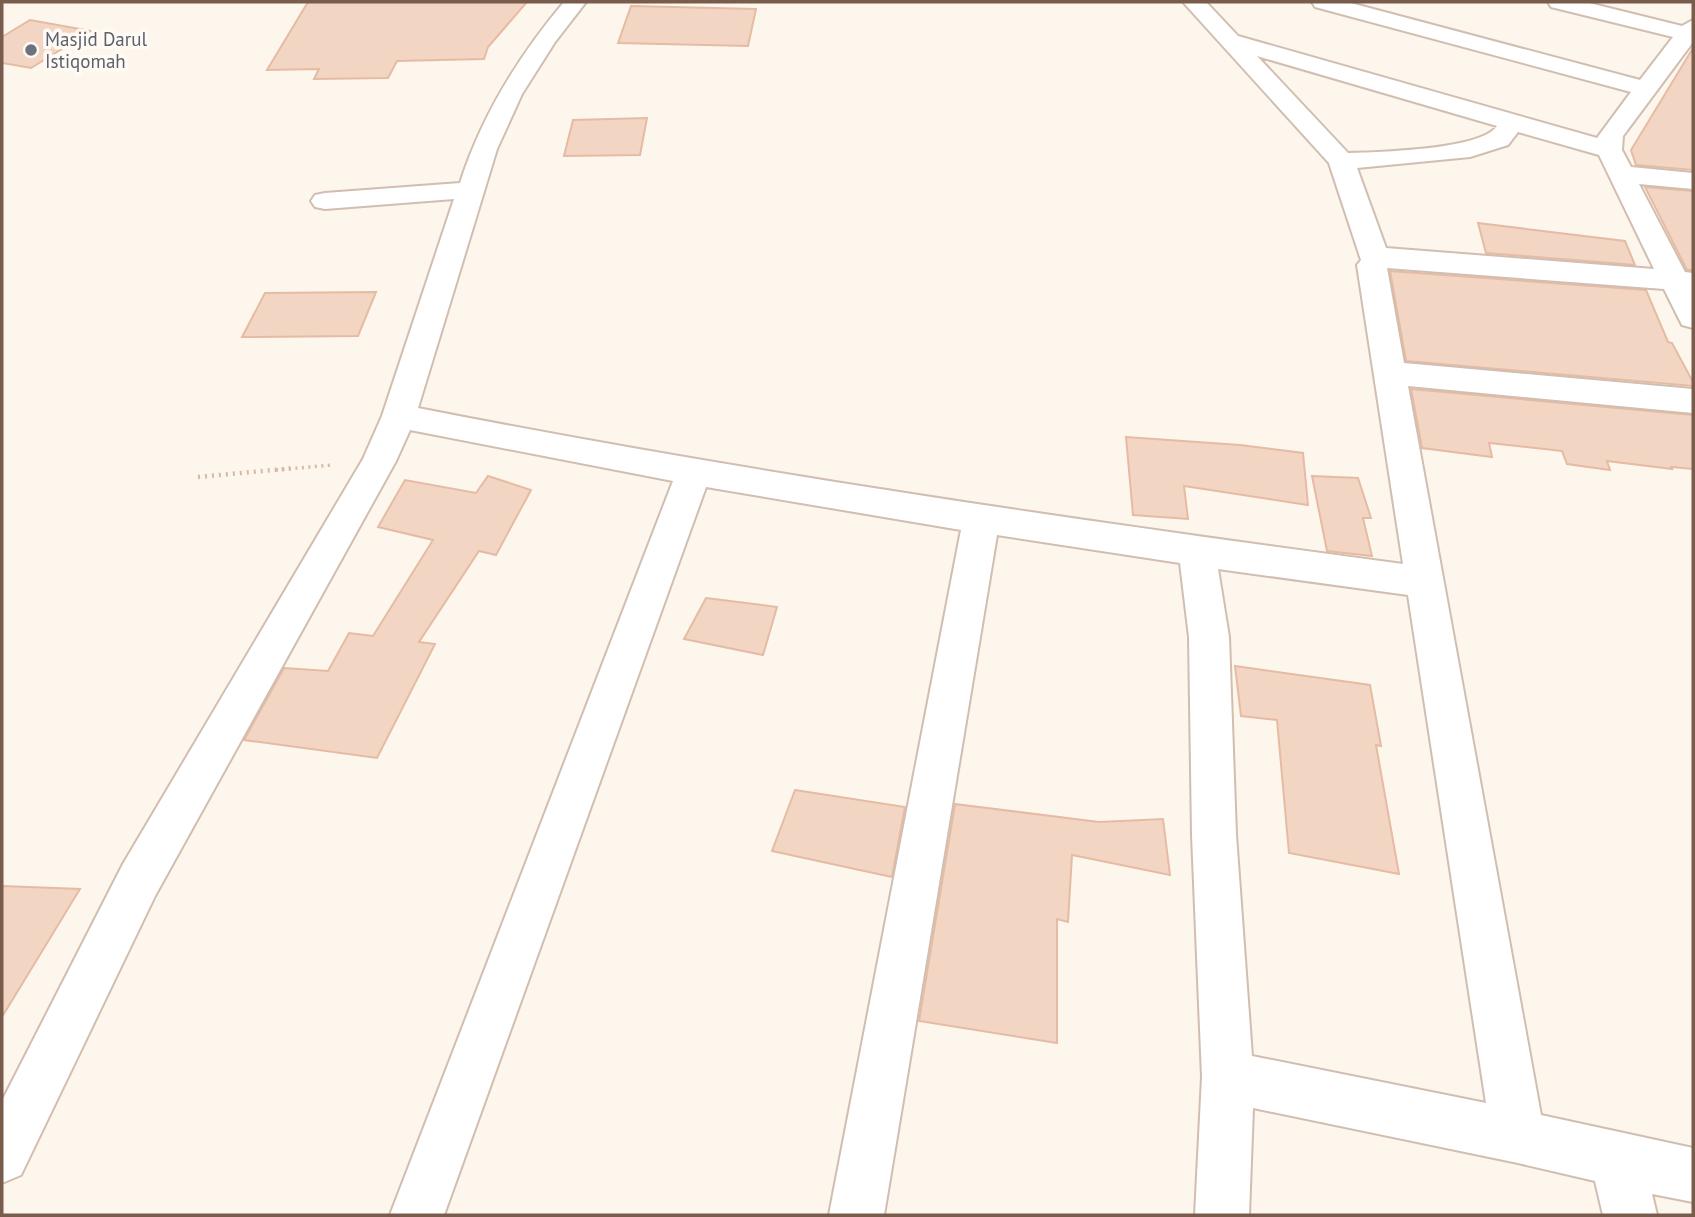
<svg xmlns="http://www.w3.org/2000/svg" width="1695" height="1217" viewBox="0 0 1695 1217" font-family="'PT Sans',sans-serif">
	<rect width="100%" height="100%" fill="#fdf6ec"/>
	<!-- building -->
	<path fill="#f3d5c3" stroke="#e6bba3" stroke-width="2" d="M308,2h219l-39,45 -4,12 -87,2 -9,17 -74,1 5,-10 -52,1z
		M631,6l125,3 -8,37 -130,-3z
		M30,20l61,11 -60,37 -29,-5v-26z
		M1693,48v122l-57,-5 -5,-15z
		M647,118l-7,37 -76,1 9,-36z
		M1645,187l48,4v79h-6z
		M1478,223l147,18 10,24 -149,-12z
		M1390,271l256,19 22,52 4,1 21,39v4l-287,-25z
		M376,292l-18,44 -116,1 23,-44z
		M1411,389l282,26v54l-22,-2 1,2 -65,-8 3,9 -43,-6 -5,-13 -73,-8 3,14 -70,-9z
		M1126,437l114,8 63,8 5,52 -124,-19 4,33 -55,-4z
		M488,476l43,14 -35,65 -17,-4 -60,91 16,2 -58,114 -133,-18 40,-72 44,3 21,-38 24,3 60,-96 -55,-13 27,-47 71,13z
		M1312,476l46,2 13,40h-8l9,38 -45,-5z
		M706,598l71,9 -14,48 -79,-16z
		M1235,666l135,19 11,61 -5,-1 23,129 -110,-21 -12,-133 -36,-4z
		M795,790l110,17 -13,70 -120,-26z
		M955,804l144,18 64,-3 7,56 -98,-20 -4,67 -11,-3v124l-138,-22z
		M2,886l78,3 -78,128z"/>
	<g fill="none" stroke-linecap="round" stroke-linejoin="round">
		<!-- street casing -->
		<g stroke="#d1beb0" stroke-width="4">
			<path id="street" d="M564,2h22l-31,40 -33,52 -25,55 -79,259c326,64 655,112 985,156l-46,-299 4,-5 -32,-97 -146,-161h23l32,34 359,102 34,-46 -316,-85 -3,-5h35l293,78 33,-43 -122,-30 -3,-5h37l97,24 11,-6v22l-70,94 -1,14 9,17 62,6v16l-54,-5 46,88 8,1v55l-11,-3 -18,-36 -277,-21 17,95 289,26v24l-285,-27 133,729 152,33v54l-41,-8 5,21h-54l-8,-34 -77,-18 -265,-55 -4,107h-54l7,-138 -10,-242 -3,-198 -9,-74 -183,-28 -113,680h-55l132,-685 -255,-43 -262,728h-54l283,-734 -263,-51 -14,31 -241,435 -134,279 -19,8v-82l121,-237 240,-405 19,-43 72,-217 -129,10 -10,-2 -4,-6 4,-6 10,-2 135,-10c22,-68 58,-126 104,-181zM1257,56l240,70c-16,24 -119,26 -149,27zM1518,132l81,23 55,114 -268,-21 -29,-80 113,-11 38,-12zM1218,569l190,26 78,508 -234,-47 -16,-221 -7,-198z"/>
		</g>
		<!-- path-far1 -->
		<path stroke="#d9b8a5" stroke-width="3.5" stroke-dasharray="2 4.5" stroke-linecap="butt" d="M276,470l56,-5"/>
		<!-- path -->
		<path stroke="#d9b8a5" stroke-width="4.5" stroke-dasharray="2 5" stroke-linecap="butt" d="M198,477l97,-9"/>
		<!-- street -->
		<use href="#street" fill="#fff" fill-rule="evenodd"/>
	</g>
	<!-- markers -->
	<circle fill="#6b7280" stroke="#fffaf3" stroke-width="2.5" cx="31" cy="50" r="7"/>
	<g text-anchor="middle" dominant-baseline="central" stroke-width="7" stroke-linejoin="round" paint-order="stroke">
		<!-- far-worship labels -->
		<g font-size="19" fill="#5b616d" stroke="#fffaf3" text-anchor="start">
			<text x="45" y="39">Masjid Darul<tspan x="45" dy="22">Istiqomah</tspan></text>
		</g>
	</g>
	<!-- border -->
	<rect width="1695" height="1217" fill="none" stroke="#7a5c4d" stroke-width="7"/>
</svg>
